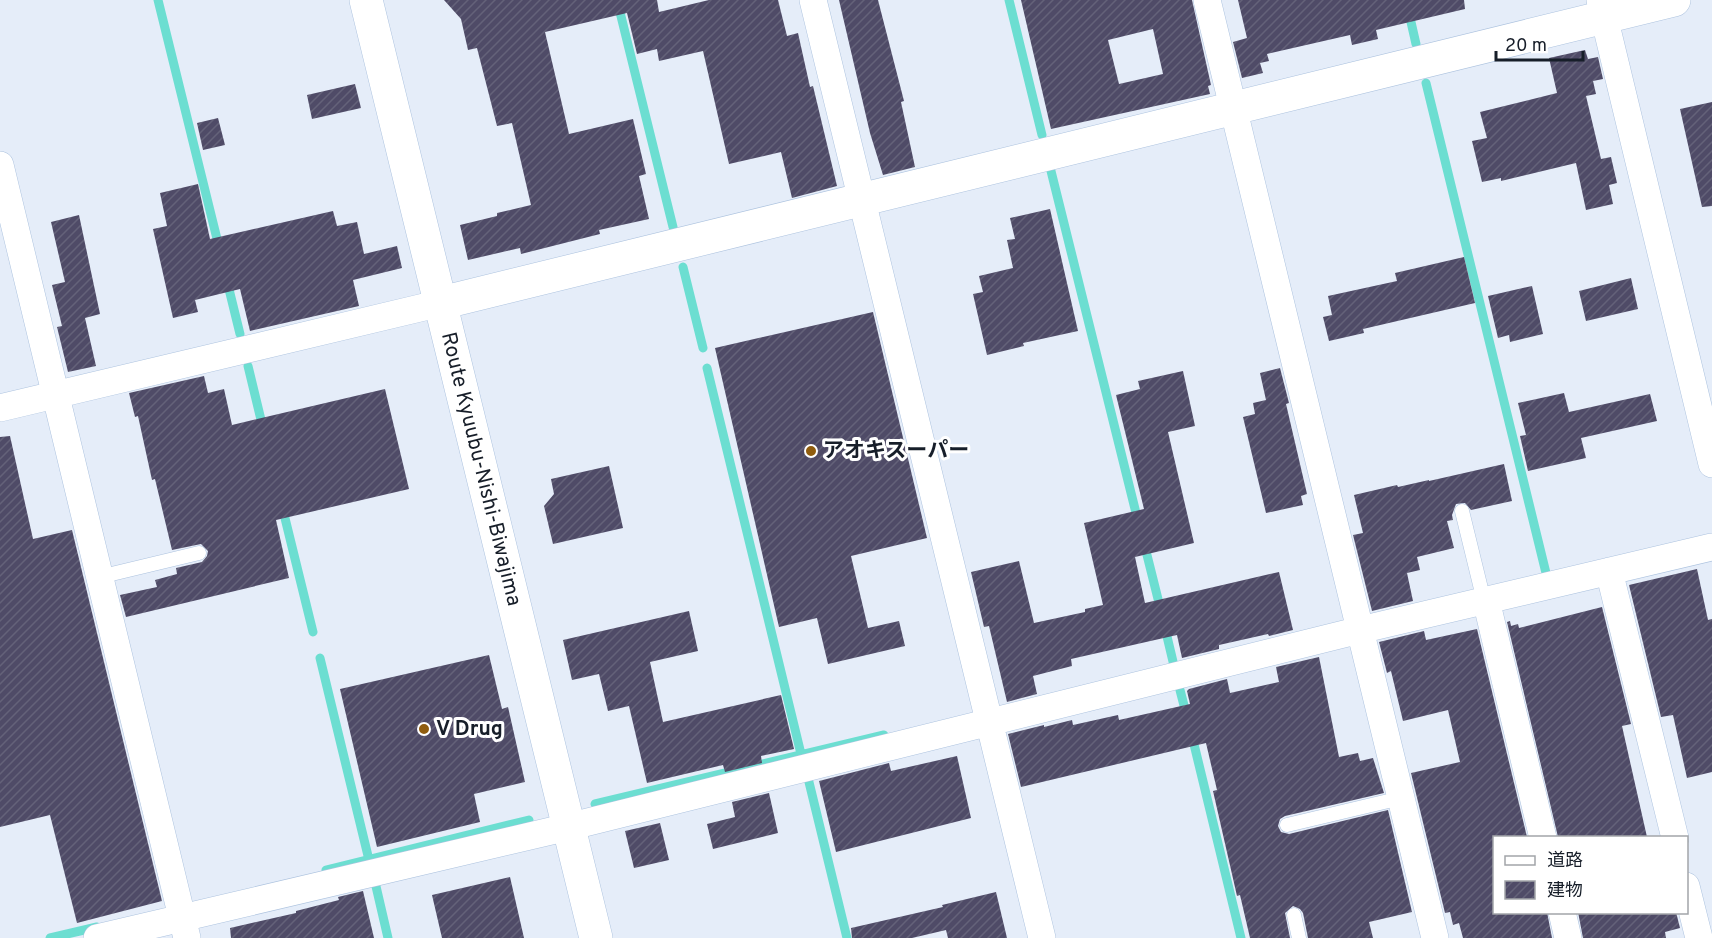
<svg xmlns="http://www.w3.org/2000/svg" width="1712" height="938" viewBox="0 0 1712 938" font-family="Overpass,'Noto Sans JP',sans-serif">
	<defs>
		<pattern id="building-hatch" width="6" height="6" patternUnits="userSpaceOnUse" patternTransform="scale(1.5)"><rect width="6" height="6" fill="#4f4b67"/><path d="M-1 1l2-2M0 6l6-6M5 7l2-2" fill="none" stroke="#646279"/></pattern>
	</defs>
	<rect width="100%" height="100%" fill="#e5edf9"/>
	<g fill="none" stroke-linecap="round" stroke-linejoin="round">
		<!-- stream -->
		<path stroke="#6cded1" stroke-width="9" d="M158,0l61,247
			M617,0l56,227
			M1009,0l33,135
			M1406,0l10,44
			M1426,83l120,490
			M1051,171l87,350
			M683,267l20,81
			M227,281l13,53
			M248,366l15,62
			M707,368l95,390
			M282,506l31,126
			M1144,543l17,68
			M1165,628l10,42
			M320,658l49,202
			M1180,690l7,27
			M1192,736l49,202
			M808,778l39,160
			M595,804l289,-69
			M326,870l203,-50
			M375,882l13,56
			M50,938l47,-11"/>
	</g>
	<!-- building -->
	<path fill="url(#building-hatch)" fill-rule="evenodd" d="M444,0h213l2,12 50,-12h69l9,36 11,-3 12,54 3,-1 24,100 -45,12 -11,-46 -52,12 -26,-113 -44,10 -2,-12 -20,5 -10,-41 -82,19 24,102 64,-15 13,55 -7,2 10,43 -50,11 1,4 -79,20 -1,-6 -52,12 -8,-35 37,-9v-3l34,-8 -19,-82 -15,3 -20,-78 -9,2 -7,-31z
		M839,0h39l26,101 -3,1 14,65 -32,8 -13,-42z
		M1021,0h171l19,85 -3,1 2,8 -159,35zM1153,29l10,45 -44,10 -11,-44z
		M1238,0h226l1,9 -89,21 2,9 -26,6 -2,-10 -83,19 2,7 -9,2 3,10 -21,5 -9,-36 14,-4z
		M1585,50l3,9 10,-2 5,22 -10,2 3,13 -10,2 15,63 10,-2 6,26 -8,2 4,19 -27,6 -10,-47 -75,18v-3l-19,4 -10,-41 15,-3 -7,-26 77,-19 -8,-35z
		M355,84l6,24 -49,11 -5,-24z
		M1712,102v104l-10,1 -22,-98z
		M218,118l7,27 -22,5 -6,-27z
		M198,184l12,55 123,-28 4,15 20,-4 7,32 33,-8 5,22 -49,12 6,26 -109,25 -10,-42 -45,11 3,12 -25,6 -20,-89 14,-3 -7,-33z
		M1050,209l28,122 -55,12 1,3 -37,9 -14,-61 10,-2 -4,-16 34,-8 -6,-28 8,-1 -5,-21z
		M79,215l21,99 -15,4 11,48 -28,6 -11,-45 5,-1 -10,-41 13,-3 -14,-60z
		M1464,257l11,46 -112,26 1,4 -35,8 -6,-24 9,-2 -4,-19 69,-15 -2,-8z
		M1631,278l7,31 -52,12 -7,-30z
		M1532,286l11,48 -33,8 -1,-7 -11,3 -10,-42z
		M873,312l54,226 -76,18 17,72 31,-7 6,25 -77,18 -11,-46 -38,9 -64,-279z
		M1280,368l9,35 -3,1 21,90 -6,2 2,9 -37,8 -23,-96 12,-3 -2,-11 13,-3 -6,-27z
		M1183,371l12,55 -27,6 26,111 -59,14 10,46 134,-31 14,58 -24,6 -1,-2 -49,11v4l-37,9 -5,-23 -106,24 1,7 -39,10 4,18 -30,8 -18,-76 -5,1 -13,-55 48,-11 15,62 51,-11v-3l18,-4 -19,-82 60,-14 -28,-114 24,-6 -2,-8z
		M204,376l4,17 16,-4 8,36 153,-36 24,100 -133,31 13,58 -163,39 -6,-22 37,-8 -2,-7 22,-6 -1,-6 26,-6 5,-6 1,-5 -7,-7 -29,6 -17,-71 -3,1 -14,-64 -3,1 -6,-24z
		M1564,393l5,19 81,-18 7,27 -76,17 5,20 -58,13 -8,-35 6,-1 -8,-32z
		M10,436l23,103 39,-9 90,371 -85,22 -27,-108 -50,12v-390z
		M1504,464l8,37 -41,9 -6,-7 -9,1 -4,11 1,5 -6,1 7,27 -37,9 3,13 -13,3 6,28 -41,10 -19,-76 10,-2 -9,-38 43,-10 1,2 31,-7v1z
		M609,466l14,62 -70,16 -9,-38 10,-12 -3,-15z
		M1697,569l11,51 4,-1v153l-25,6 -14,-63 -12,2 -32,-132z
		M1602,607l29,117 -9,2 25,111h-89l-51,-215 3,-1 1,5 7,-2 1,4z
		M689,611l9,40 -48,11 13,60 118,-27 13,54 -33,7 1,7 -37,9 -2,-7 -76,18 -18,-77 -21,5 -9,-37 -27,6 -9,-40z
		M1477,629l50,208h-33v75h53l5,26h-89l-4,-15 -6,2 -3,-13 -5,1 -34,-140 49,-11 -12,-52 -45,11 -12,-50 -4,2 -8,-31 45,-11 2,9z
		M489,655l13,54 6,-2 17,75 -51,12 6,28 -103,25 -37,-158z
		M1319,657l20,100 19,-4 2,8 13,-3 11,35 -99,23 -5,3 -2,7 3,6 8,2 99,-24 24,102 -43,10 4,16h-65l-5,-25 -3,-4 -7,-3 -8,7 5,25h-40l-10,-43 -3,1 -24,-105 4,-1 -11,-47 -185,44 -13,-53 36,-9v2l28,-7 1,5 45,-10 1,5 71,-16 -3,-13 2,-2 38,-10 3,14 49,-11 -3,-15z
		M957,756l14,62 -135,34 -17,-71 70,-18 2,8z
		M769,793l9,40 -65,16 -6,-25 28,-7 -3,-15z
		M660,823l9,37 -35,8 -9,-37z
		M510,877l14,61h-82l-10,-43z
		M363,891l11,47h-143l-1,-10 66,-15v-2l43,-11 -1,-3z
		M996,892l11,46h-59l-2,-8 -34,8h-60l-1,-10 92,-21 -1,-2z
		M1578,912h98l4,16 -15,4 1,6h-83z"/>
	<g fill="none" stroke-linecap="round" stroke-linejoin="round">
		<!-- service casing -->
		<g stroke="#adc3df" stroke-width="15">
			<path id="service" d="M1462,511l22,90
				M99,577l100,-24
				M1287,825l114,-27
				M1294,915l5,23"/>
		</g>
		<!-- minor casing -->
		<g stroke="#adc3df" stroke-width="28">
			<path id="minor" d="M813,0l229,938
				M1207,0l228,938
				M1600,0l112,464
				M0,165l187,773
				M0,408l441,-105
				M1609,571l66,267
				M1486,600l57,238
				M1686,886l13,52
				M1562,912l6,26
				M97,938l471,-111 792,-197 352,-83"/>
		</g>
		<!-- tertiary casing -->
		<g stroke="#adc3df" stroke-width="34">
			<path id="tertiary" d="M441,303l1233,-303"/>
		</g>
		<!-- secondary casing -->
		<g stroke="#adc3df" stroke-width="34">
			<g id="secondary">
				<path id="s1" d="M366,0l230,938"/>
			</g>
		</g>
		<!-- service -->
		<use href="#service" stroke="#fff" stroke-width="14"/>
		<!-- minor -->
		<use href="#minor" stroke="#fff" stroke-width="27"/>
		<!-- tertiary -->
		<use href="#tertiary" stroke="#fff" stroke-width="33"/>
		<!-- secondary -->
		<use href="#secondary" stroke="#fff" stroke-width="33"/>
	</g>
	<!-- markers -->
	<g fill="#905d0e" stroke="#fff" stroke-width="2">
		<circle cx="811" cy="451" r="6"/>
		<circle cx="424" cy="729" r="6"/>
	</g>
	<g text-anchor="middle" dominant-baseline="central" stroke-width="6" stroke-linejoin="round" paint-order="stroke">
		<!-- poi labels -->
		<g font-size="21" font-weight="bold" fill="#171e29" stroke="#fff" text-anchor="start">
			<text x="823" y="451">アオキスーパー</text>
			<text x="436" y="729">V Drug</text>
		</g>
		<!-- street labels -->
		<g font-size="21" fill="#171e29" stroke="#fff">
			<text stroke="none"><textPath href="#s1" startOffset="483">Route Kyuubu-Nishi-Biwajima</textPath></text>
		</g>
	</g>
	<!-- legend -->
	<rect x="1493" y="836" width="195" height="78" fill="#ffffff" stroke="#a2a5a9" stroke-width="1.5"/>
	<rect x="1505" y="856" width="30" height="9" fill="#ffffff" stroke="#a2a5a9" stroke-width="1.5"/>
	<text x="1547" y="866" font-size="18" fill="#171e29">道路</text>
	<rect x="1505" y="881" width="30" height="18" fill="url(#building-hatch)" stroke="#a2a5a9" stroke-width="1.5"/>
	<text x="1547" y="896" font-size="18" fill="#171e29">建物</text>
	<!-- scale -->
	<path d="M1496 51v9h87v-9" fill="none" stroke="#171e29" stroke-width="3"/>
	<text x="1505" y="51" font-size="18" fill="#171e29" stroke="#ffffff" stroke-width="4.5" paint-order="stroke">20 m</text>
</svg>
